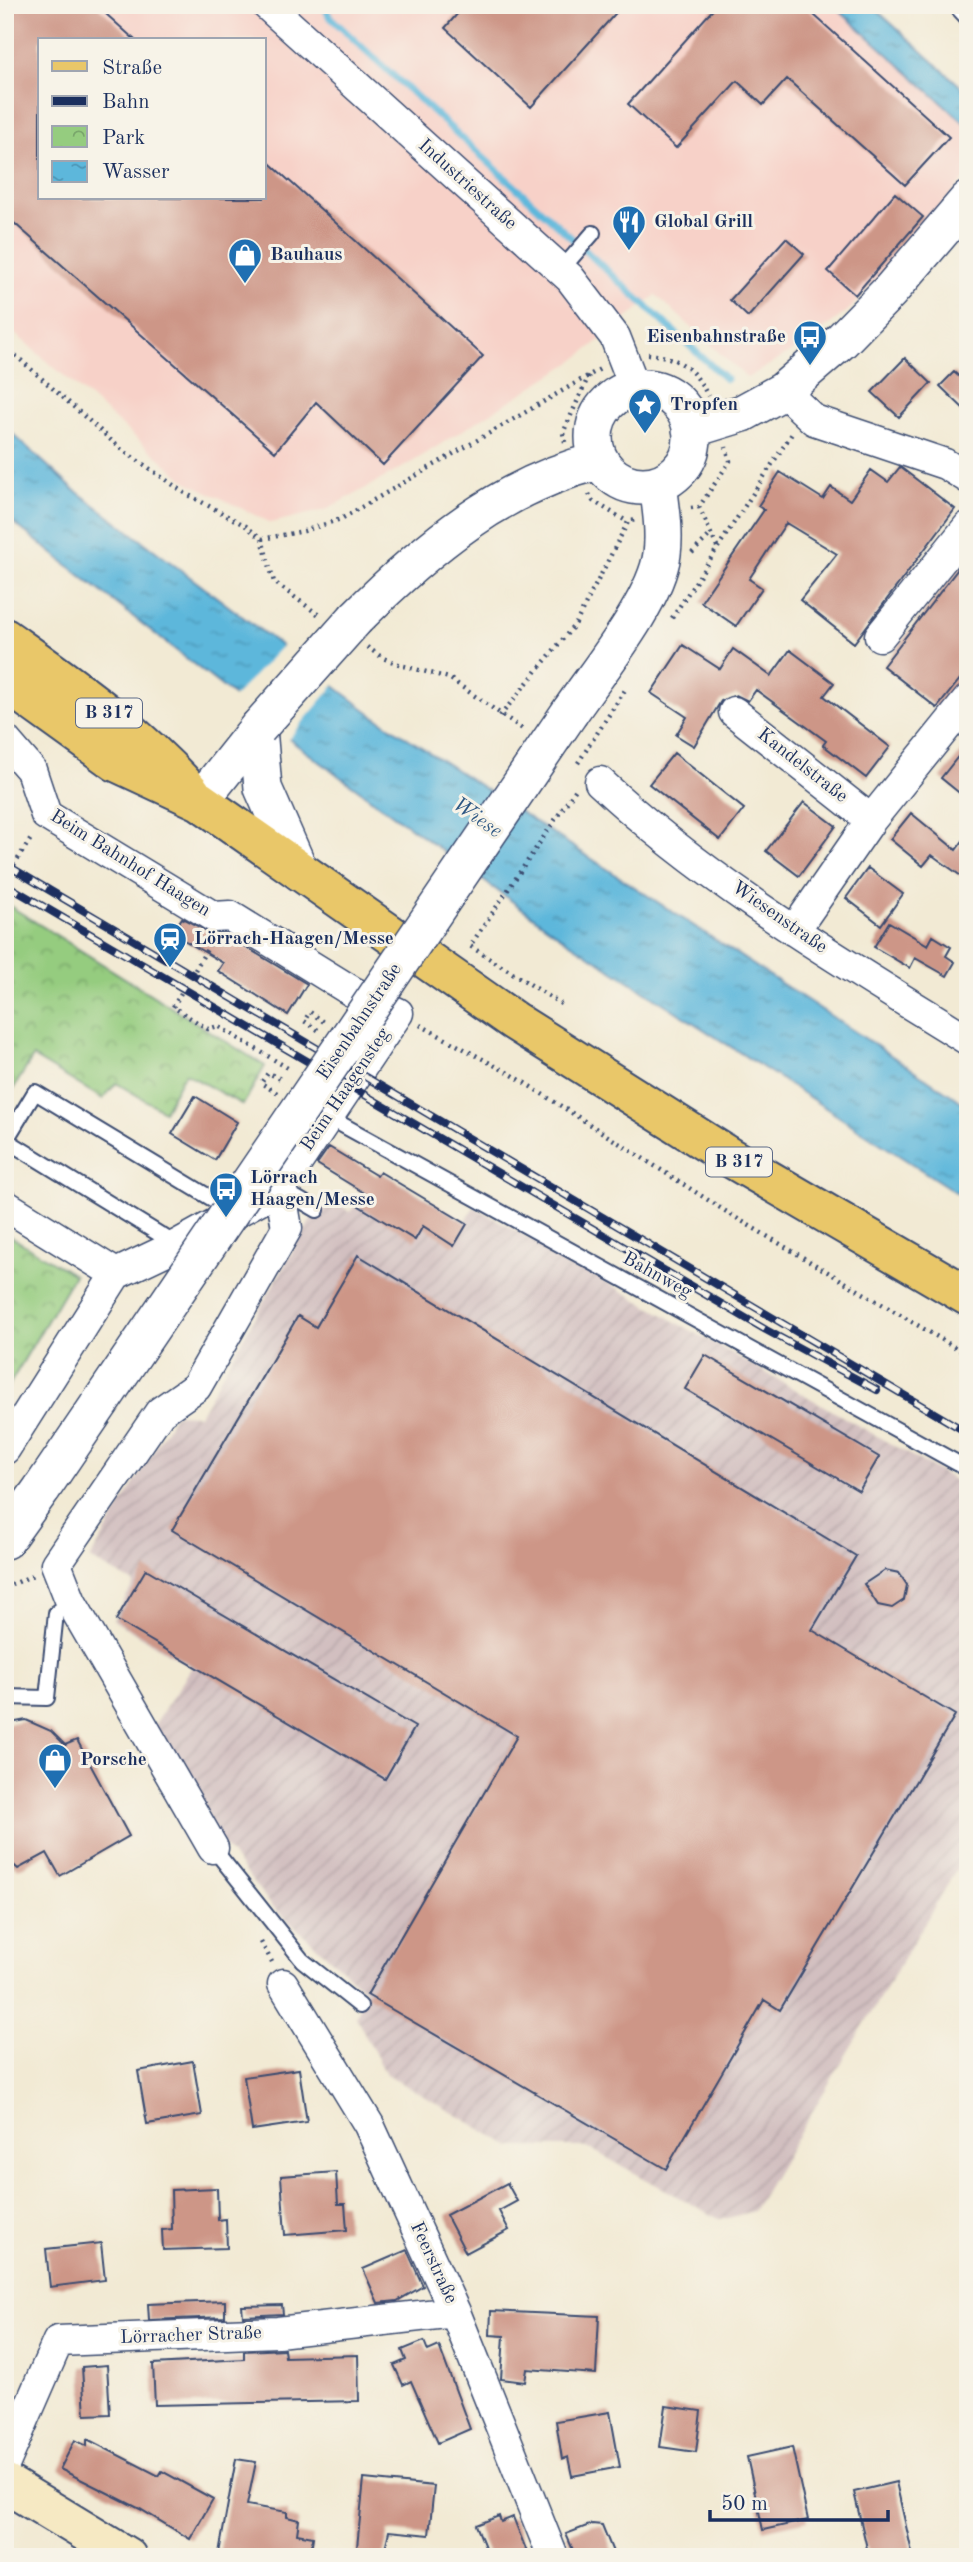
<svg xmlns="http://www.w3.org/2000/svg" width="973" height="2562" viewBox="0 0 973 2562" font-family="'Old Standard TT',serif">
	<defs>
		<pattern id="industrial-furrows" width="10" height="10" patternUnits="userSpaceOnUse" patternTransform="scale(1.75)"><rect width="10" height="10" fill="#d2bfc0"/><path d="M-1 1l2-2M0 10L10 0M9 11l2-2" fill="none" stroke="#b4a4a7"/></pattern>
		<pattern id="park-crowns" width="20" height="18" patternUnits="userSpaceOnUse" patternTransform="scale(1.75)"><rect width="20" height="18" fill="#95cc7f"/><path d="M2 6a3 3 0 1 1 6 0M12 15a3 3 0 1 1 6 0" fill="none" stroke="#79a66b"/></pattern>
		<pattern id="water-ripples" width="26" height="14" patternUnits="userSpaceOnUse" patternTransform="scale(1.75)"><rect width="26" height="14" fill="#5db7db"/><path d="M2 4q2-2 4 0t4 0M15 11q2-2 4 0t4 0" fill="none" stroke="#4c95b5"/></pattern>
	</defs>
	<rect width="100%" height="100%" fill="#f7f3e8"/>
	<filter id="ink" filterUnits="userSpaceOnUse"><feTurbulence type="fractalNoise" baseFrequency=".0143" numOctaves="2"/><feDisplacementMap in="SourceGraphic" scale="14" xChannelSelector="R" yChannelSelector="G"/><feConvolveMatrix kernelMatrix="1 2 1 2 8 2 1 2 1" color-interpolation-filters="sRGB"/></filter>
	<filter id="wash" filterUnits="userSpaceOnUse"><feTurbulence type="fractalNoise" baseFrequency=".00686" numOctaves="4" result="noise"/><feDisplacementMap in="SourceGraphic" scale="28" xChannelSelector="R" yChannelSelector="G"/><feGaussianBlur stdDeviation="1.57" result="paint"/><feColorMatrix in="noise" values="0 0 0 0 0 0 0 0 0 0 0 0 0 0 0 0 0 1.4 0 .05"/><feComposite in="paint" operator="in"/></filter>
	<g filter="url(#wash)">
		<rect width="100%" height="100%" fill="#f2ead4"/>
		<!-- built -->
		<path fill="#f7d1c8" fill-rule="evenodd" d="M5,5h828l135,120v50l-118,134 -47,36 -56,33 -91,-83 -81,65 -166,104 -81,45 -57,14 -85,-42 -181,-156zM40,40h224v158h-224z"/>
		<!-- industrial -->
		<path fill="url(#industrial-furrows)" d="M380,1171l85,50 9,-14 494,281v362l-215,361 -32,9 -134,-73h-75l-126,-73 -30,-57 10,-26 -94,-85 -62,-78 -57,-101 39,-60 -79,-47 21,-37 -44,-24 85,-145 24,1 126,-220 25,17z"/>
		<!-- park -->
		<path fill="url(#park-crowns)" stroke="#587e6e" stroke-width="2" d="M5,903l260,163 -22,39 -58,-32 -21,38 -48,-28 -13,16 -70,-42 -28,45z
			M5,1233l69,42 -69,117z"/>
		<!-- water -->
		<path fill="url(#water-ripples)" stroke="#3c739c" stroke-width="2" d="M833,5h38l97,88v33z
			M5,427l67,61 302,228 594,390v94l-401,-259 -273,-198 -289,-227z"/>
		<!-- pier -->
		<path fill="#f2ead4" d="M284,644l52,39 -50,59 -54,-43z"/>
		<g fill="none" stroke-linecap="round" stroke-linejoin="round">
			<!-- stream -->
			<path stroke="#5db7db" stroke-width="7" d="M324,5l5,11 33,31 364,332"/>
		</g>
		<g id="blocks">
			<!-- building -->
			<path fill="#cd9687" d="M5,5h91l39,35h-95v158h224v-40l219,198 -100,109 -67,-63 -41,50 -270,-237z
				M465,5h158l-92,102 -86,-79z
				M717,5h86l146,132 -44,48 -118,-106 -24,26 -26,-24 -61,67 -48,-44z
				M895,193l28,24 -68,78 -27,-24z
				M786,238l18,16 -56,63 -18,-17z
				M905,358l26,25 -32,34 -27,-25z
				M954,372l14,13v28l-28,-27z
				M900,467l55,42 -101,134 -54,-43 37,-46 -51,-31 -37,56 13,9 -26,38 -35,-24 63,-92 -6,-4 22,-34 43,27 8,-12 19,13 21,-30 17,12z
				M968,556v113l-31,39 -54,-42z
				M683,645l37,24 13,-20 38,27 19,-26 44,33 -10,13 66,51 -24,31 -43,-33 3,-4 -70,-51 -8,11 -12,-6 -15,6 -27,45 -18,-11 11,-18 -36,-24z
				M968,744v56l-27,-22z
				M674,753l70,56 -24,31 -71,-56z
				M804,802l32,24 -37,50 -33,-25z
				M911,813l45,37 12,-16v47l-36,-26 -9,11 -33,-27z
				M868,868l35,26 -22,31 -35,-27z
				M182,918l52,27 2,-4 71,43 -19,31 -70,-44 5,-8 -51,-30z
				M889,922l39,23 5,-9 18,11 -5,9 9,6 -8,14 -32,-18 -5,10 -36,-21z
				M195,1096l42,26 -22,38 -43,-26z
				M329,1147l48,29 3,-4 87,52 -13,22 -31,-20 -8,14 -56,-34 7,-12 -49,-30z
				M358,1255l498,301 -44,74 143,85 -175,295 -16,-10 -98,169 -299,-174 150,-259 -345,-206 126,-214 18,11z
				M705,1355l174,102 -20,34 -174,-102z
				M146,1569l269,158 -30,52 -269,-159z
				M885,1570l14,3 8,12 -3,15 -12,8 -14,-3 -14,-21z
				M26,1720l25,11 14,14 12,-5 52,96 -69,40 -13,-23 -29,16 -13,-12v-133z
				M193,2061l9,54 -55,9 -9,-53z
				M299,2069l8,53 -55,8 -8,-53z
				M336,2172l2,32h7l2,26 -62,5 -4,-59z
				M507,2183l10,18 -18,10 10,19 -43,23 -20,-38z
				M217,2188l1,32 8,-1 1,29 -64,2 -1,-20 10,-1 -1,-39z
				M101,2243l4,37 -55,7 -4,-38z
				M407,2250l16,36 -26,15 -19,2 -15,-34z
				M225,2301v16l-76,3 -1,-16z
				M282,2305l1,9 -40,2 -1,-10z
				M491,2311l108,5 -3,58 -69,-5 -2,13 -24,-3 3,-43 -14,-1z
				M424,2341l4,10 11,-5 31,83 -32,14 -27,-62 -8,4 -9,-20 12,-5 -4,-10z
				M284,2349l1,8 73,-2 1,46 -204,4 -2,-41 91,-5v-8z
				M107,2365l3,49 -25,1 -3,-48z
				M666,2406l35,5 -5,41 -36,-5z
				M610,2412l10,55 -48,9 -4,-19 -6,2 -6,-38z
				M87,2439l72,37 3,-5 51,28 -23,40 -50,-30 -80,-40 15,-29 12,6z
				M792,2447l16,73 -45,10 -16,-73z
				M236,2459l20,3 -9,43 40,7v5l12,3 -2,14 16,3 -3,20h-73l-18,-4z
				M364,2479l70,7 -5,49 -40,-4 -6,26h-27z
				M896,2482l17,75h-44l-15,-65z
				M499,2516l2,6 12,-5 16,40h-40l-13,-32z
				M592,2524l10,1 13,32h-39l-10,-23z"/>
		</g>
	</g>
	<g filter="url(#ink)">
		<use href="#blocks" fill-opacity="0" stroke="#3b4b70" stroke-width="2"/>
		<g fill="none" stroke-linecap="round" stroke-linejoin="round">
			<!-- service casing -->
			<g stroke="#3b4b70" stroke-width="18">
				<path id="service" d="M955,5l13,14
					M561,270l32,-37
					M328,1117l640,352
					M281,1189l36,21
					M177,1245l-171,-105 29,-48 194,117
					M5,1697l42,1 9,-85 15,-11
					M213,1848l89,112 58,46"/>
			</g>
			<!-- minor casing -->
			<g stroke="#3b4b70" stroke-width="33">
				<path id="minor" d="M267,5l303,273 45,59 20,51
					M783,391l31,29 131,44 23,14
					M880,636l88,-109
					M734,712l137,108
					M5,740l26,30 15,45 168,102 16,-1 123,76 45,21 -118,175 -103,57 -61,29 -111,175
					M600,782c109,102 241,179 368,258
					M794,931l77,-111 97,-120
					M5,1205l111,69
					M213,1848l-142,-246 -15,-38 104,-152 36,-25 91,-159 -7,-40
					M283,1984l86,141 86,187 98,245
					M5,2463l53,-122 220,-9 177,-20"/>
			</g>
			<!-- tertiary casing -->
			<g stroke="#3b4b70" stroke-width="40">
				<path id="tertiary" d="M594 437a49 49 0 1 1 98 0a49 49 0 1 1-98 0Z
					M691,429l52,-16 40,-22 58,-50 49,-50 78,-91
					M356,618c69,-69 146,-134 243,-157
					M570,712c27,-40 86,-111 92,-158 3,-22 -1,-47 -4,-70
					M258,728l5,60 37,84
					M200,801l58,-73
					M5,1540l38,-53"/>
			</g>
			<!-- secondary casing -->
			<g stroke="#3b4b70" stroke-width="42">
				<path id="secondary" d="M5,2483l122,74"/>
			</g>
			<!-- primary casing -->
			<g stroke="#3b4b70" stroke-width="42">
				<path id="primary" d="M5,638c67,48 132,93 186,154
					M5,682l111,80 84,39 314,220 217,137 237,138"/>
			</g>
			<!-- path -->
			<path stroke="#3b4b70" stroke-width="4.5" stroke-dasharray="2 5" stroke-linecap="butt" d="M5,346l116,103 64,44 61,33 16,13 12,43 45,33
				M648,354c31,3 46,14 60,42
				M565,442l-2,-9 27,-60
				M589,494l4,7 35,21
				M699,507l18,40
				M691,508l8,-1 31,-46 -4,-14
				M262,539l42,-8 37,-12 259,-150
				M692,553l19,-19
				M672,618l121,-186
				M367,647l16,11 21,8 45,12 75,52
				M500,716l76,-93 52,-101 7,-2
				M578,763l47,-73
				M14,865l18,-28
				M195,970l16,-28
				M181,993l-8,14 35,22 10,-3 73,44
				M561,1004l-91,-58 106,-157
				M420,1025l94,51 219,140 235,139
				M318,1030l-14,-9 6,-9 14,10
				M277,1093l-16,-10 7,-10 15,7
				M5,1588l28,-13
				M261,1942l11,20"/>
			<!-- service -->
			<use href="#service" stroke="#fff" stroke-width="14"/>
			<!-- minor -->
			<use href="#minor" stroke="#fff" stroke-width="30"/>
			<!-- tertiary -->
			<use href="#tertiary" stroke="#fff" stroke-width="37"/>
			<!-- secondary -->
			<use href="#secondary" stroke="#f6e9c3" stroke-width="38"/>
			<!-- primary -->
			<use href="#primary" stroke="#e9c769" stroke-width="38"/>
			<!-- rail casing -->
			<g stroke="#1b2f5e" stroke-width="8">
				<path id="rail" d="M5,864l963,569
					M5,884l761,446 111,60"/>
			</g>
			<!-- rail -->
			<use href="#rail" stroke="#f7f3e8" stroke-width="5" stroke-dasharray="16" stroke-linecap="butt"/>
			<!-- tertiary-bridge casing -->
			<g stroke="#3b4b70" stroke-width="40" stroke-linecap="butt">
				<path id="tertiary-bridge" d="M258,728l98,-110
					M43,1487l527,-775"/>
			</g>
			<!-- tertiary-bridge -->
			<use href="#tertiary-bridge" stroke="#fff" stroke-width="37"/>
		</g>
	</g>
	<!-- icons -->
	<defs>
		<g id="restaurant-pin" transform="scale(1.75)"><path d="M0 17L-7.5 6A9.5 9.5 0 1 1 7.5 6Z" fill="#1f6fb2" stroke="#f7f3e8"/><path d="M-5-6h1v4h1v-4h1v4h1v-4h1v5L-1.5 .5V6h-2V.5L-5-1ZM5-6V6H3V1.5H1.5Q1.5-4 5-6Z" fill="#fff"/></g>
		<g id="shop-pin" transform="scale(1.75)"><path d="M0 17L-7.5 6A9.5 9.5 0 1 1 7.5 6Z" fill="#1f6fb2" stroke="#f7f3e8"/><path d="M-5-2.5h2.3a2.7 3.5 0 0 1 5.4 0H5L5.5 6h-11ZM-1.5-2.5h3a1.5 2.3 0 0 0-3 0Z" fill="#fff"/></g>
		<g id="bus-pin" transform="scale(1.75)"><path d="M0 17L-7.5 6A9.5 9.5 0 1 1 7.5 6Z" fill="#1f6fb2" stroke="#f7f3e8"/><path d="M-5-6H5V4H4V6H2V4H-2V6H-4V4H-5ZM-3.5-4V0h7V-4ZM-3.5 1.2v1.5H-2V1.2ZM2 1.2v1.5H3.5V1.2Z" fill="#fff"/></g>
		<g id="sight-pin" transform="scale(1.75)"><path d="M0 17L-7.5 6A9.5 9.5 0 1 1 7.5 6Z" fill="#1f6fb2" stroke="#f7f3e8"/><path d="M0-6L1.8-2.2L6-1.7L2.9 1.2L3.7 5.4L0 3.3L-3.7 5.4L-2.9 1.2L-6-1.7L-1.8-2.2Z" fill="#fff"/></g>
		<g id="station-pin" transform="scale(1.75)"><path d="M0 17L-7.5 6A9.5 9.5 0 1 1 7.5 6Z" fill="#1f6fb2" stroke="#f7f3e8"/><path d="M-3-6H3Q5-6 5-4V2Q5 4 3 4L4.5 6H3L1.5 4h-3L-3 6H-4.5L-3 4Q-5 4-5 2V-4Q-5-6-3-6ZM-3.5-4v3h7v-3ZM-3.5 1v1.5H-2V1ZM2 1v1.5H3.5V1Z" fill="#fff"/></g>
	</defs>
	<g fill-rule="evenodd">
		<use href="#restaurant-pin" x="629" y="222"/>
		<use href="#shop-pin" x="245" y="255"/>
		<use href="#bus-pin" x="810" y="337"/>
		<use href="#sight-pin" x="645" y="405"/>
		<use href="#station-pin" x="170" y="939"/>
		<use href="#bus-pin" x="226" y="1189"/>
		<use href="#shop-pin" x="55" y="1760"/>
	</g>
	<g text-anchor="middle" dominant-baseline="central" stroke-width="6" stroke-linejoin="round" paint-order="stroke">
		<!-- shield labels -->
		<g fill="#f7f3e8" stroke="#5d6a87" stroke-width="2">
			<rect x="76" y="698.5" width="66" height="29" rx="5"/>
			<rect x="706" y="1147.5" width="66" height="29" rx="5"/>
		</g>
		<g font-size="18" font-weight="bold" fill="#1b2f5e">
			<text x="109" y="713">B 317</text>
			<text x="739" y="1162">B 317</text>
		</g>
		<!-- street labels -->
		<g font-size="19" fill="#1b2f5e" stroke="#f7f3e8">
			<text transform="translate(467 185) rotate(42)">Industriestraße</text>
			<text transform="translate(802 766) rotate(38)">Kandelstraße</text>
			<text transform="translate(130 864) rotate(32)">Beim Bahnhof Haagen</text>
			<text transform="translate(779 918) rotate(35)">Wiesenstraße</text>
			<text transform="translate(360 1022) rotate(-56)">Eisenbahnstraße</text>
			<text transform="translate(346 1090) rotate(-56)">Beim Haagensteg</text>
			<text transform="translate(657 1276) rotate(29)">Bahnweg</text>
			<text transform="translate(433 2263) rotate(65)">Feerstraße</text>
			<text transform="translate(191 2336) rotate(-2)">Lörracher Straße</text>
		</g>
		<!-- poi labels -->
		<g font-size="19" font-weight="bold" fill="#1b2f5e" stroke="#f7f3e8" text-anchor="start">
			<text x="654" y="222">Global Grill</text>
			<text x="270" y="255">Bauhaus</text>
			<text x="786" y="337" text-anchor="end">Eisenbahnstraße</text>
			<text x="670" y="405">Tropfen</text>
			<text x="194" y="939">Lörrach-Haagen/Messe</text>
			<text x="250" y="1178">Lörrach<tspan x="250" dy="22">Haagen/Messe</tspan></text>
			<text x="80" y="1760">Porsche</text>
		</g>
		<!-- water labels -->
		<g font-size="21" font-style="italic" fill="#2f5884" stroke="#f7f3e8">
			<text transform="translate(477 818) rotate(35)">Wiese</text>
		</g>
	</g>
	<!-- margin -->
	<rect width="973" height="2562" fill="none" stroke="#f7f3e8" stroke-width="28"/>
	<!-- legend -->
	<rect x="38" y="38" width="228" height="161" fill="#f7f3e8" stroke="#9fa5b1" stroke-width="2"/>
	<rect x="52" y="61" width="35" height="10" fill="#e9c769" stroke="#9fa5b1" stroke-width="2"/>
	<text x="102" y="74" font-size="21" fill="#1b2f5e">Straße</text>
	<rect x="52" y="96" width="35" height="10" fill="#1b2f5e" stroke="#9fa5b1" stroke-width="2"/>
	<text x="102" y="108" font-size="21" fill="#1b2f5e">Bahn</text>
	<rect x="52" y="126" width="35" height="21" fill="url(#park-crowns)" stroke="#9fa5b1" stroke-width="2"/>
	<text x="102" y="144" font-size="21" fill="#1b2f5e">Park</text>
	<rect x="52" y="161" width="35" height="21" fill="url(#water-ripples)" stroke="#9fa5b1" stroke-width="2"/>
	<text x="102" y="178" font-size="21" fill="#1b2f5e">Wasser</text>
	<!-- scale -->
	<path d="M710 2510v10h178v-10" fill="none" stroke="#1b2f5e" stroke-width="3.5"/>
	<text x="721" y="2510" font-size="21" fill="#1b2f5e" stroke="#f7f3e8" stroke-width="5" paint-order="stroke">50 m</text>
</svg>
